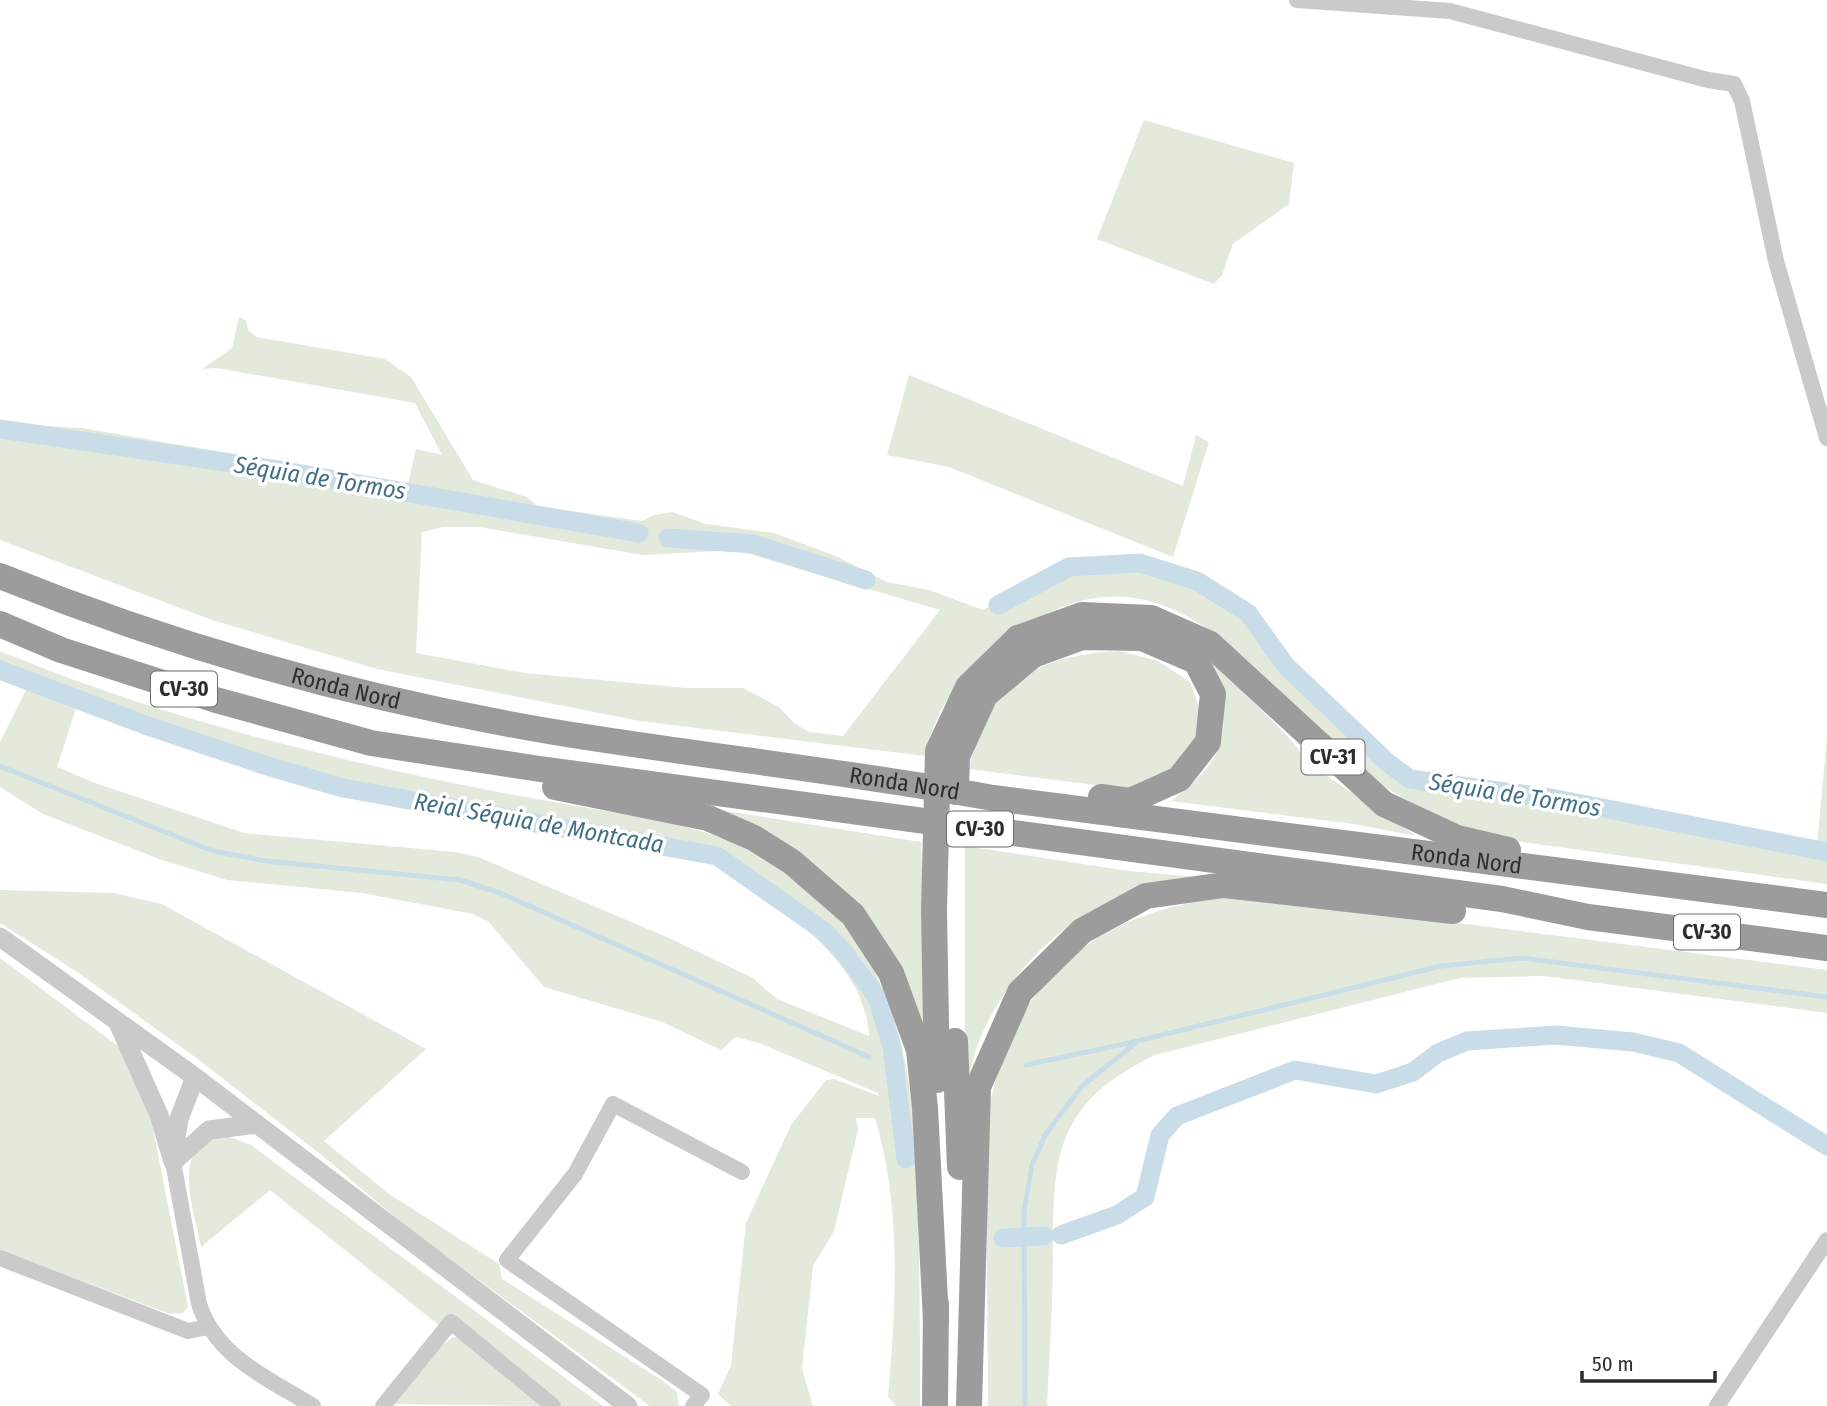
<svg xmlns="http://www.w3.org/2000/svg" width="1827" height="1406" viewBox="0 0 1827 1406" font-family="'Fira Sans Condensed',sans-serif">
	<rect width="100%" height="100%" fill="#fff"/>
	<!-- green -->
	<path fill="#e3e9db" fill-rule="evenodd" d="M1144,120l150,43 -5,41 -56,40 -11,31 -8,9 -117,-45z
		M239,317l7,4 2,9 8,7 129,22 26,18 62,103 54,17 10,9 105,15 12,-6 18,-3 34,12 68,9 64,24 49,25 42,8 54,20 85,-45 71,-4 52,16 34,14 27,18 27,38 125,122 11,6 170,24 232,46 10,-107v146l-327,-45c-55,-15 -105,-40 -148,-78 -100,-89 -193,-235 -339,-125 -46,35 -75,61 -88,120l-285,-35 -263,-52 -165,-49 -212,-80v-117l82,5 326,56 8,-35 26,6 -27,-52 -198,-35 -15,1 30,-21zM443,527h36l164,28 93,-5 204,60 -97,126 -34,-4 -15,-9 -15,-16 -36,-19h-56l-162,-15 -109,-20 6,-121z
		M909,375l274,111 13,-51 13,7 -36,115 -224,-90 -62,-12z
		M0,651c141,59 294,99 443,130 49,10 97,19 145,27 63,11 125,19 181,52 46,27 89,74 111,123 34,75 36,154 38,234 2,63 2,126 2,189h-24l-8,-9c8,-92 14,-190 -13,-279h-19l2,12 -24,101 -21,35 -11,103 11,37h-82l-13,-12 13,-29 15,-142 45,-98 35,-45 8,-1 45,17 -1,-3 -119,-50 -23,-6 -15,13 -59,-28 -118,-35 -55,-65 -16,-8 -111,-21 -135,-13 -65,-20 -119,-46 -43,-27v-45l28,-56 -28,-10zM77,705l104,42 126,38 412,81c58,41 146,91 150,170l-92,-37 -24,-21 -84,-40 -191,-81 -23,-5 -211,-19 -149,-50 -38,-16z
		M1119,651l39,10 32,21 9,25 -2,32 -15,21 -15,11 -40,18 -158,-20c15,-84 68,-114 150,-118z
		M1207,660l21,16 66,67 12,19 110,74 -62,-12 -183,-23c59,-45 64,-74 36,-141z
		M694,806l227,36 8,224 -50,-135z
		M965,846l164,25 66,6c-30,10 -80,21 -106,36 -54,31 -101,90 -117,150 -3,13 -5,28 -7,42z
		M0,890l114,3 48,11 264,145 -102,92 65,53 110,70 3,15 161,102 14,11 2,14h-29l-242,-178 -84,-71 -129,-100 -118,-85 -77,-49z
		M1246,896l581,74v43l-283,-37 -84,2 -305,77c-100,49 -102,99 -102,201 0,50 -4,100 -6,150h-59c0,-74 -2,-148 -1,-223 1,-25 -2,-54 3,-79 28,-136 121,-200 256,-208z
		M0,958l122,91 25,49 41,209 -5,6 -13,1 -170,-64z
		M227,1136l24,9 352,261h-40l-68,-56 -54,-23 -171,-137 -69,57c-6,-37 -35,-105 26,-111z
		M453,1337h8l84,69 -152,-2 46,-56z"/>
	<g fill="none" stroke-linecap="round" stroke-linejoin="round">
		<!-- stream -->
		<path stroke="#c9dde8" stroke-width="5" d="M0,766l213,85 53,10 194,19 40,13 369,164
			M1026,1065l112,-24 303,-75 81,-8 305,39
			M1025,1406l-1,-195 8,-46 13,-30 37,-49 55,-44"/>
		<!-- canal -->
		<path stroke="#c9dde8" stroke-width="19" d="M0,429l285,42 354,62
			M668,538l85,6 113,36
			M998,605l71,-38 71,-4 57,18 51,32 38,53 102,97 22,16 141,19 276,54
			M0,670l148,56 119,40 76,22 374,68 107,75 20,21 33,45 15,50 14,112
			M1061,1235l56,-20 28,-18 15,-62 17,-19 118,-46 81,14 37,-12 25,-19 29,-12 89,-6 77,7 46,11 148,93
			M1003,1238l41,-2"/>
		<!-- minor -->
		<path stroke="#cacaca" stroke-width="16" d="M1297,0l153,11 258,69 26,4 8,17 34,160 51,177
			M173,1162l26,142c17,53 70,75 114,102
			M0,1258l188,73 20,-4
			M383,1406l68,-84 102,84
			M693,1406l9,-11 -195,-135 68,-86 38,-70 129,68
			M1717,1406l110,-166"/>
		<!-- tertiary -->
		<path stroke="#cacaca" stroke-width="19" d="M0,937l195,140 433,329
			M118,1023l41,92 14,47
			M173,1157l6,-38 16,-42
			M173,1162l36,-32 48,-6"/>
		<!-- trunk -->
		<g stroke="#9c9c9c" stroke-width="26">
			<path id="s1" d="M0,576c178,72 364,124 554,156 146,24 293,39 439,66l834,107"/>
			<path d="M0,624l61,26 155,50 155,43 169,26 962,130 86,18 239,31"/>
			<path d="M1018,638l64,-23 69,3 59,26 174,160 73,34 51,12"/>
			<path d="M1033,655l49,-18 60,1 54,23 17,33 -5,48 -29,37 -49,22 -29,-4"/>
			<path d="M555,787l153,31 46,20 38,24 61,53 38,58 28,77 6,58 11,212"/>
			<path d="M934,910l3,170"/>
			<path d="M955,1041l5,126"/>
			<path d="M935,1406l1,-102"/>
			<path d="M969,1406l9,-319 42,-95 62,-61 64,-35 78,-11 229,26"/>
		</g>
		<!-- trunk-bridge -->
		<path stroke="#9c9c9c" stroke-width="26" d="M956,792l1,-36 28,-61 48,-40
			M934,910l4,-159 30,-64 50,-49"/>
	</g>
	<g text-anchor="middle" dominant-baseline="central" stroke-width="7" stroke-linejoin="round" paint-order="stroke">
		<!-- shield labels -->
		<g fill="#fff" stroke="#6c6c6c" stroke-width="2">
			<rect x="151" y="671.5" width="66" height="35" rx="5"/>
			<rect x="1301.5" y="739.5" width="63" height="35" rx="5"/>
			<rect x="947" y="811.5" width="66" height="35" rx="5"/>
			<rect x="1674" y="914.5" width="66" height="35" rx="5"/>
		</g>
		<g font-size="21" font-weight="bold" fill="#2d2d2d">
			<text x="184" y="689">CV-30</text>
			<text x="1333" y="757">CV-31</text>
			<text x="980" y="829">CV-30</text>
			<text x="1707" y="932">CV-30</text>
		</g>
		<!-- street labels -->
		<g font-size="23" fill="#2d2d2d" stroke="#fff">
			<text stroke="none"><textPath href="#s1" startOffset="364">Ronda Nord</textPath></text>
			<text stroke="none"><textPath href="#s1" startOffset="931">Ronda Nord</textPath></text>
			<text stroke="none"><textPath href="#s1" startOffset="1498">Ronda Nord</textPath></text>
		</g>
		<!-- water labels -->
		<g font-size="24" font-style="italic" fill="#426f88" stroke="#fff">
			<text transform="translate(320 478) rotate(9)">Séquia de Tormos</text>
			<text transform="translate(1515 795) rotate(9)">Séquia de Tormos</text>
			<text transform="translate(539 823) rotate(10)">Reial Séquia de Montcada</text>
		</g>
	</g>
	<!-- scale -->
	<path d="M1582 1371v10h133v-10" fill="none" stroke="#2d2d2d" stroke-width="3.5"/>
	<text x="1592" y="1371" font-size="21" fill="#2d2d2d" stroke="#ffffff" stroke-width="5" paint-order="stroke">50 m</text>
</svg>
